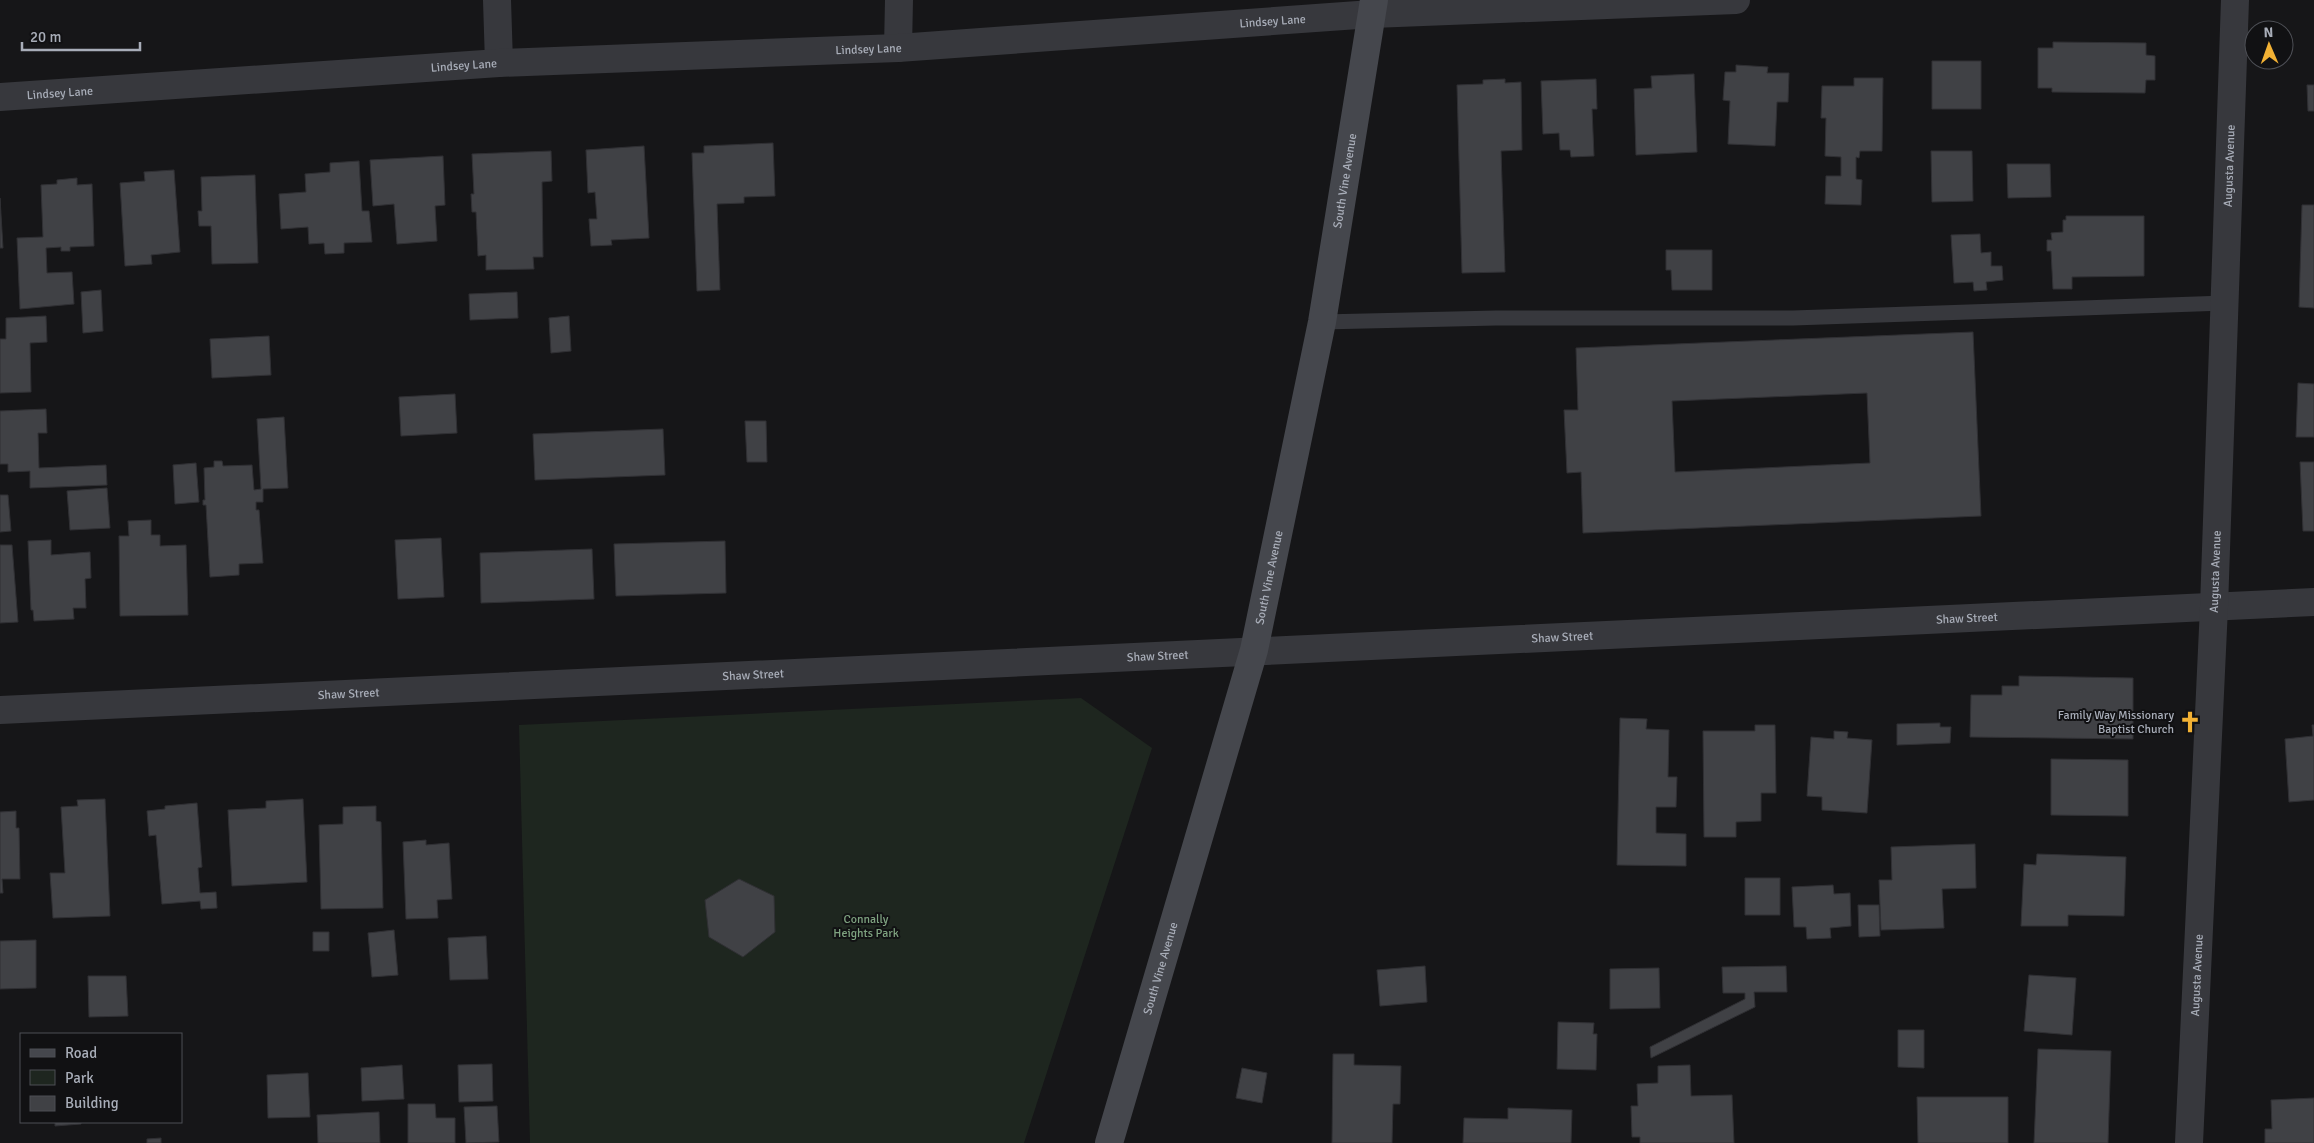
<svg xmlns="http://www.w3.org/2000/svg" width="2314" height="1143" viewBox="0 0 2314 1143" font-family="Signika,sans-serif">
	<rect width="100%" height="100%" fill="#161618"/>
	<!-- green -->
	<path fill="#1e261f" d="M1081,698l71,50 -128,395h-494l-11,-418z"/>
	<!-- building -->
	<path fill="#404145" stroke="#303034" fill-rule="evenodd" d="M2053,42l93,1v12l9,1v24h-9l-1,13 -93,-1v-4h-14v-40h15z
		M1932,61h49v48h-49z
		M1736,65l32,2 -1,6h22l-1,29h-11l-2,44 -47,-2 2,-43 -7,-1 2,-28h11z
		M1694,74l3,78 -61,3 -2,-66 18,-1 -1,-12z
		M1854,78h29l-1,73h-22l-1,7 -3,-1v22l6,1 -1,25 -36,-1 1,-28h15v-19l-16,-1 1,-38h-5l1,-32h32z
		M1505,79v4l16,-1 1,68 -21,1 4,121 -43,1 -5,-188 26,-1v-4z
		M1596,79l1,30h-5l2,47 -23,1 -1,-7h-10l-1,-17 -16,1 -2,-53z
		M2307,85h7v26h-6z
		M773,143l2,53 -31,1v6l-27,1 3,86 -23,1 -5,-138h12v-7z
		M644,146l5,92 -38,2 1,5 -21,1 -2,-27h8l-2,-27 -7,1 -2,-43z
		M551,151l1,30 -10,1 1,75h-10l1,12 -48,1v-15l-8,1 -2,-44h-4l-1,-18h3l-2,-40z
		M1931,151h41l1,50 -41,1z
		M443,156l2,49 -10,1 2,35 -40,3 -3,-40 -21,2 -3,-46z
		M359,161l3,50h7l3,31 -28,1v10l-19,1 -1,-11 -15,1 -1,-17 -27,2 -2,-35 27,-2 -1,-18 25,-2v-9z
		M2007,164h43l1,33 -43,1z
		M174,170l6,82 -29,3 1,9 -27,2 -5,-83 25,-2 -1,-9z
		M255,175l3,88 -46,1 -1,-38h-12l-1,-15h4l-1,-34z
		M77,178v7l15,-1 2,62 -24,1v4h-9v-4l-15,1 1,25 25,-1 2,32 -54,5 -3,-71 26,-1 -2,-52 16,-1v-4z
		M0,198l3,50h-3z
		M2302,205h12v103l-15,-1z
		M2066,216h78v60l-72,1v12h-19l-2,-38h-4v-11h5l-1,-7 12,-1v-12h3z
		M1980,234l1,19 10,-1v14h11l1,14 -17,2 1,8 -13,1 -1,-9 -19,1 -3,-48z
		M1666,250h46v40h-40l-1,-20h-5z
		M101,290l2,41 -20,2 -2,-41z
		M517,292l1,26 -48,2 -1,-26z
		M46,316l1,26 -17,1 1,49 -31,1v-54h6v-21z
		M569,316l2,35 -20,2 -2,-35z
		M1973,332l8,184 -398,17 -2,-61 -14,1 -3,-63h14l-2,-62zM1867,393l3,70 -195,9 -3,-71z
		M269,336l2,39 -59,3 -2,-39z
		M2298,383l16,1v53h-18z
		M455,394l2,39 -56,3 -2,-39z
		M46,409l1,24h-9l1,35 67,-3 1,20 -77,3v-17l-22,1v-8h-8v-53z
		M284,417l4,71 -25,1v13h-7v8h3l4,53 -24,1v11l-29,2 -4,-72h-3v-5h2l-1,-32 10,-1v-6h8l1,5 29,-1 2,25 7,-1 -4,-70z
		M745,421h21l1,41h-20z
		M663,429l2,46 -130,5 -2,-46z
		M2300,462h14v69h-11z
		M196,463l3,39 -24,2 -2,-39z
		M107,488l3,40 -40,2 -3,-39z
		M0,495h8l3,36 -11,1z
		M151,520v15h9v11l26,-1 2,70 -68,1 -1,-80h10l-1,-15z
		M441,538l3,59 -46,2 -3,-59z
		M51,540v15l39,-3 1,26 -6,1 1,29h-13l1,11 -40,2 -1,-11h-2l-3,-69z
		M725,541l1,52 -110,3 -2,-52z
		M0,545h12l6,77 -18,1z
		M592,549l2,50 -113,4 -1,-50z
		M2019,676l114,2v61l-163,-2 1,-42h31v-9h17z
		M1620,718l27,1 -1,10 23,1 -1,47h9l-1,30h-20v26l30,1v32l-69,-1z
		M1940,723v4h11l-1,16 -53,2v-21z
		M1755,725h20l1,68h-15v28l-25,1v15h-32l-1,-106h52z
		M2312,725h2v75l-25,2 -4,-63 28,-3z
		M1834,731l14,1 -1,6 25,2 -5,73 -45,-3v-13l-15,-1 4,-59 23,2z
		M2051,759l77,1v56l-77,-1z
		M105,799l5,117 -57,2 -3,-45h15l-4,-66 17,-1 -1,-6z
		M303,799l4,83 -75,4 -4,-76 38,-2v-7z
		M197,803l5,64 -4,1 2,25 16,-1 1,16 -16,1 -1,-8 -38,3 -6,-69 -7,1 -2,-25 18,-2v-3z
		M376,806v15l5,1 2,86 -62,1 -2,-84 24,-1v-17z
		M16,811v17h3l1,51h-18l1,14h-3v-81z
		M426,840v5l23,-2 3,56 -15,1 1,18 -32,1 -3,-77z
		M1975,844l1,44 -34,1 2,39 -63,2 -2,-50h13l-1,-33z
		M2037,854l89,3 -2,59 -56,-1v11h-47l3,-62 12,1z
		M1745,878h35v37h-35z
		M739,879l35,17 1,36 -32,25 -34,-20 -4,-37z
		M1833,885l1,9 16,-1 1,33 -21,2 1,10 -24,1 -1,-12h-12l-2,-40z
		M1858,905h21l1,31 -21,1z
		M394,930l4,45 -26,2 -4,-44z
		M313,932h16v19h-16z
		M486,936l2,43 -38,1 -2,-42z
		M36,940v48l-36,1v-48z
		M1425,966l2,36 -47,4 -3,-36z
		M1786,966l1,26h-33l1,15 -104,51 -1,-11 95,-48v-6h-22l-1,-26z
		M1659,968l1,40 -50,1v-40z
		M2029,975l47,3 -4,57 -48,-4z
		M88,976h38l2,40 -39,1z
		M1558,1022l36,1 -1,11h4l-1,36 -39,-1z
		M1898,1030h26v38l-26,-1z
		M2038,1049l73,2 -3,92h-74z
		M1333,1054h21v11l47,1 -1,38h-7l-1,39h-60z
		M492,1064l1,37 -34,1 -1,-37z
		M402,1065l2,34 -42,2 -1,-33z
		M1690,1065l1,31 41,-1 2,48h-94v-6h-8l-1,-31h7l-1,-22 21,-1v-17z
		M1242,1068l25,5 -5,30 -26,-5z
		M308,1073l2,44 -42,1 -1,-43z
		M1917,1097h91v46h-90z
		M2314,1098v45h-49v-14h7l-1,-29z
		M408,1104h27l1,14h19v25h-47z
		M497,1106l2,36 -33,1 -2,-36z
		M1508,1108l64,2 -1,33h-108l1,-25 44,1z
		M379,1112l1,31h-62l-1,-28z
		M55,1122h26v2l-26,2z
		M161,1138v5h-14v-4z"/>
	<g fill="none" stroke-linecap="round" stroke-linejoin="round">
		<!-- lane -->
		<path stroke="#37383d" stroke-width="15" d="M1322,322l174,-4h297l432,-15"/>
		<!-- street -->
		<g stroke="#37383d" stroke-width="28">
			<path d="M497,0l2,63"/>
			<path d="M898,48l1,-48"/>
			<path id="s1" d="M0,97l499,-34 399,-15 474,-34 364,-14"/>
			<path id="s2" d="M0,710l2314,-108"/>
			<path id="s3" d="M2189,1143l25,-536 21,-607"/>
		</g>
		<!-- secondary -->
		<path stroke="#45474d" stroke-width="28" id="s4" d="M1109,1143l145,-493 68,-328 52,-322"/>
	</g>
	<!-- icons -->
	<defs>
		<g id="church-bare" transform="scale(1.725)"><path d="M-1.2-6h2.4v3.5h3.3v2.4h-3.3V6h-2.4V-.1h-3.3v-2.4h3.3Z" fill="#f2b134" stroke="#111113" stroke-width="2.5" paint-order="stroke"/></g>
	</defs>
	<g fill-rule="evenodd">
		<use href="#church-bare" x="2190" y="722"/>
	</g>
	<g text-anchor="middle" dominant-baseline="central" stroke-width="4" stroke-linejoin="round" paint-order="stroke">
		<!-- street labels -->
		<g font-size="12" fill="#a8adb8" stroke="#111113">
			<text stroke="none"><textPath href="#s1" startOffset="1275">Lindsey Lane</textPath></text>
			<text stroke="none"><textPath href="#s1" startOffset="870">Lindsey Lane</textPath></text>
			<text stroke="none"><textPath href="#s1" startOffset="465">Lindsey Lane</textPath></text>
			<text stroke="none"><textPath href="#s1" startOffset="60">Lindsey Lane</textPath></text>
			<text stroke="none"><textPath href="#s3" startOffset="978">Augusta Avenue</textPath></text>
			<text stroke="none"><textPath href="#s4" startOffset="992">South Vine Avenue</textPath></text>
			<text stroke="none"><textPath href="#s3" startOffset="572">Augusta Avenue</textPath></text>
			<text stroke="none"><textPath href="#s4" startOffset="588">South Vine Avenue</textPath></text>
			<text stroke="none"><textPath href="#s2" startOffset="1969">Shaw Street</textPath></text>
			<text stroke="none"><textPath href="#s2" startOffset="1564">Shaw Street</textPath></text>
			<text stroke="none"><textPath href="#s2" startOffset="1159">Shaw Street</textPath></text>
			<text stroke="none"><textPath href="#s2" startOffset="754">Shaw Street</textPath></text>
			<text stroke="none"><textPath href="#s2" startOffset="349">Shaw Street</textPath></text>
			<text stroke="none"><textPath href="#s4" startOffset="182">South Vine Avenue</textPath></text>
			<text stroke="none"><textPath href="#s3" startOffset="168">Augusta Avenue</textPath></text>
		</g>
		<!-- poi labels -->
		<g font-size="12" fill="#a8adb8" stroke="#111113" text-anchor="end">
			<text x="2174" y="715">Family Way Missionary<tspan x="2174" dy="14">Baptist Church</tspan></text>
		</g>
		<!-- park labels -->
		<g font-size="12" fill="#7fa381" stroke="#111113">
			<text x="866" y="919">Connally<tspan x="866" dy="14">Heights Park</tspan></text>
		</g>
	</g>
	<!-- legend -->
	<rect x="20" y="1033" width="162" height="90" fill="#111113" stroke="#4d4f55"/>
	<rect x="30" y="1049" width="25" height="8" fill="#45474d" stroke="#4d4f55"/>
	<text x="65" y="1058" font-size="15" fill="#a8adb8">Road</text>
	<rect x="30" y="1070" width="25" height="15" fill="#1e261f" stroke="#4d4f55"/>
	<text x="65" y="1083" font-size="15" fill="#a8adb8">Park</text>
	<rect x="30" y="1096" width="25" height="15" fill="#404145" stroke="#4d4f55"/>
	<text x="65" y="1108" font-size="15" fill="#a8adb8">Building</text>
	<!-- north arrow -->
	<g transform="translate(2269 45) rotate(358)"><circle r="24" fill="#111113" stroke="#4d4f55"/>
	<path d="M0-4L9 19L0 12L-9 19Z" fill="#f2b134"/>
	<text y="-8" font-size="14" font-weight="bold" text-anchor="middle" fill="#a8adb8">N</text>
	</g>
	<!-- scale -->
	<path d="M22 42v8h118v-8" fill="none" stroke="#a8adb8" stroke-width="2.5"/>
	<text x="30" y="42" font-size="15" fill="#a8adb8" stroke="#111113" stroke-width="4" paint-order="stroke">20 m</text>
</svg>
